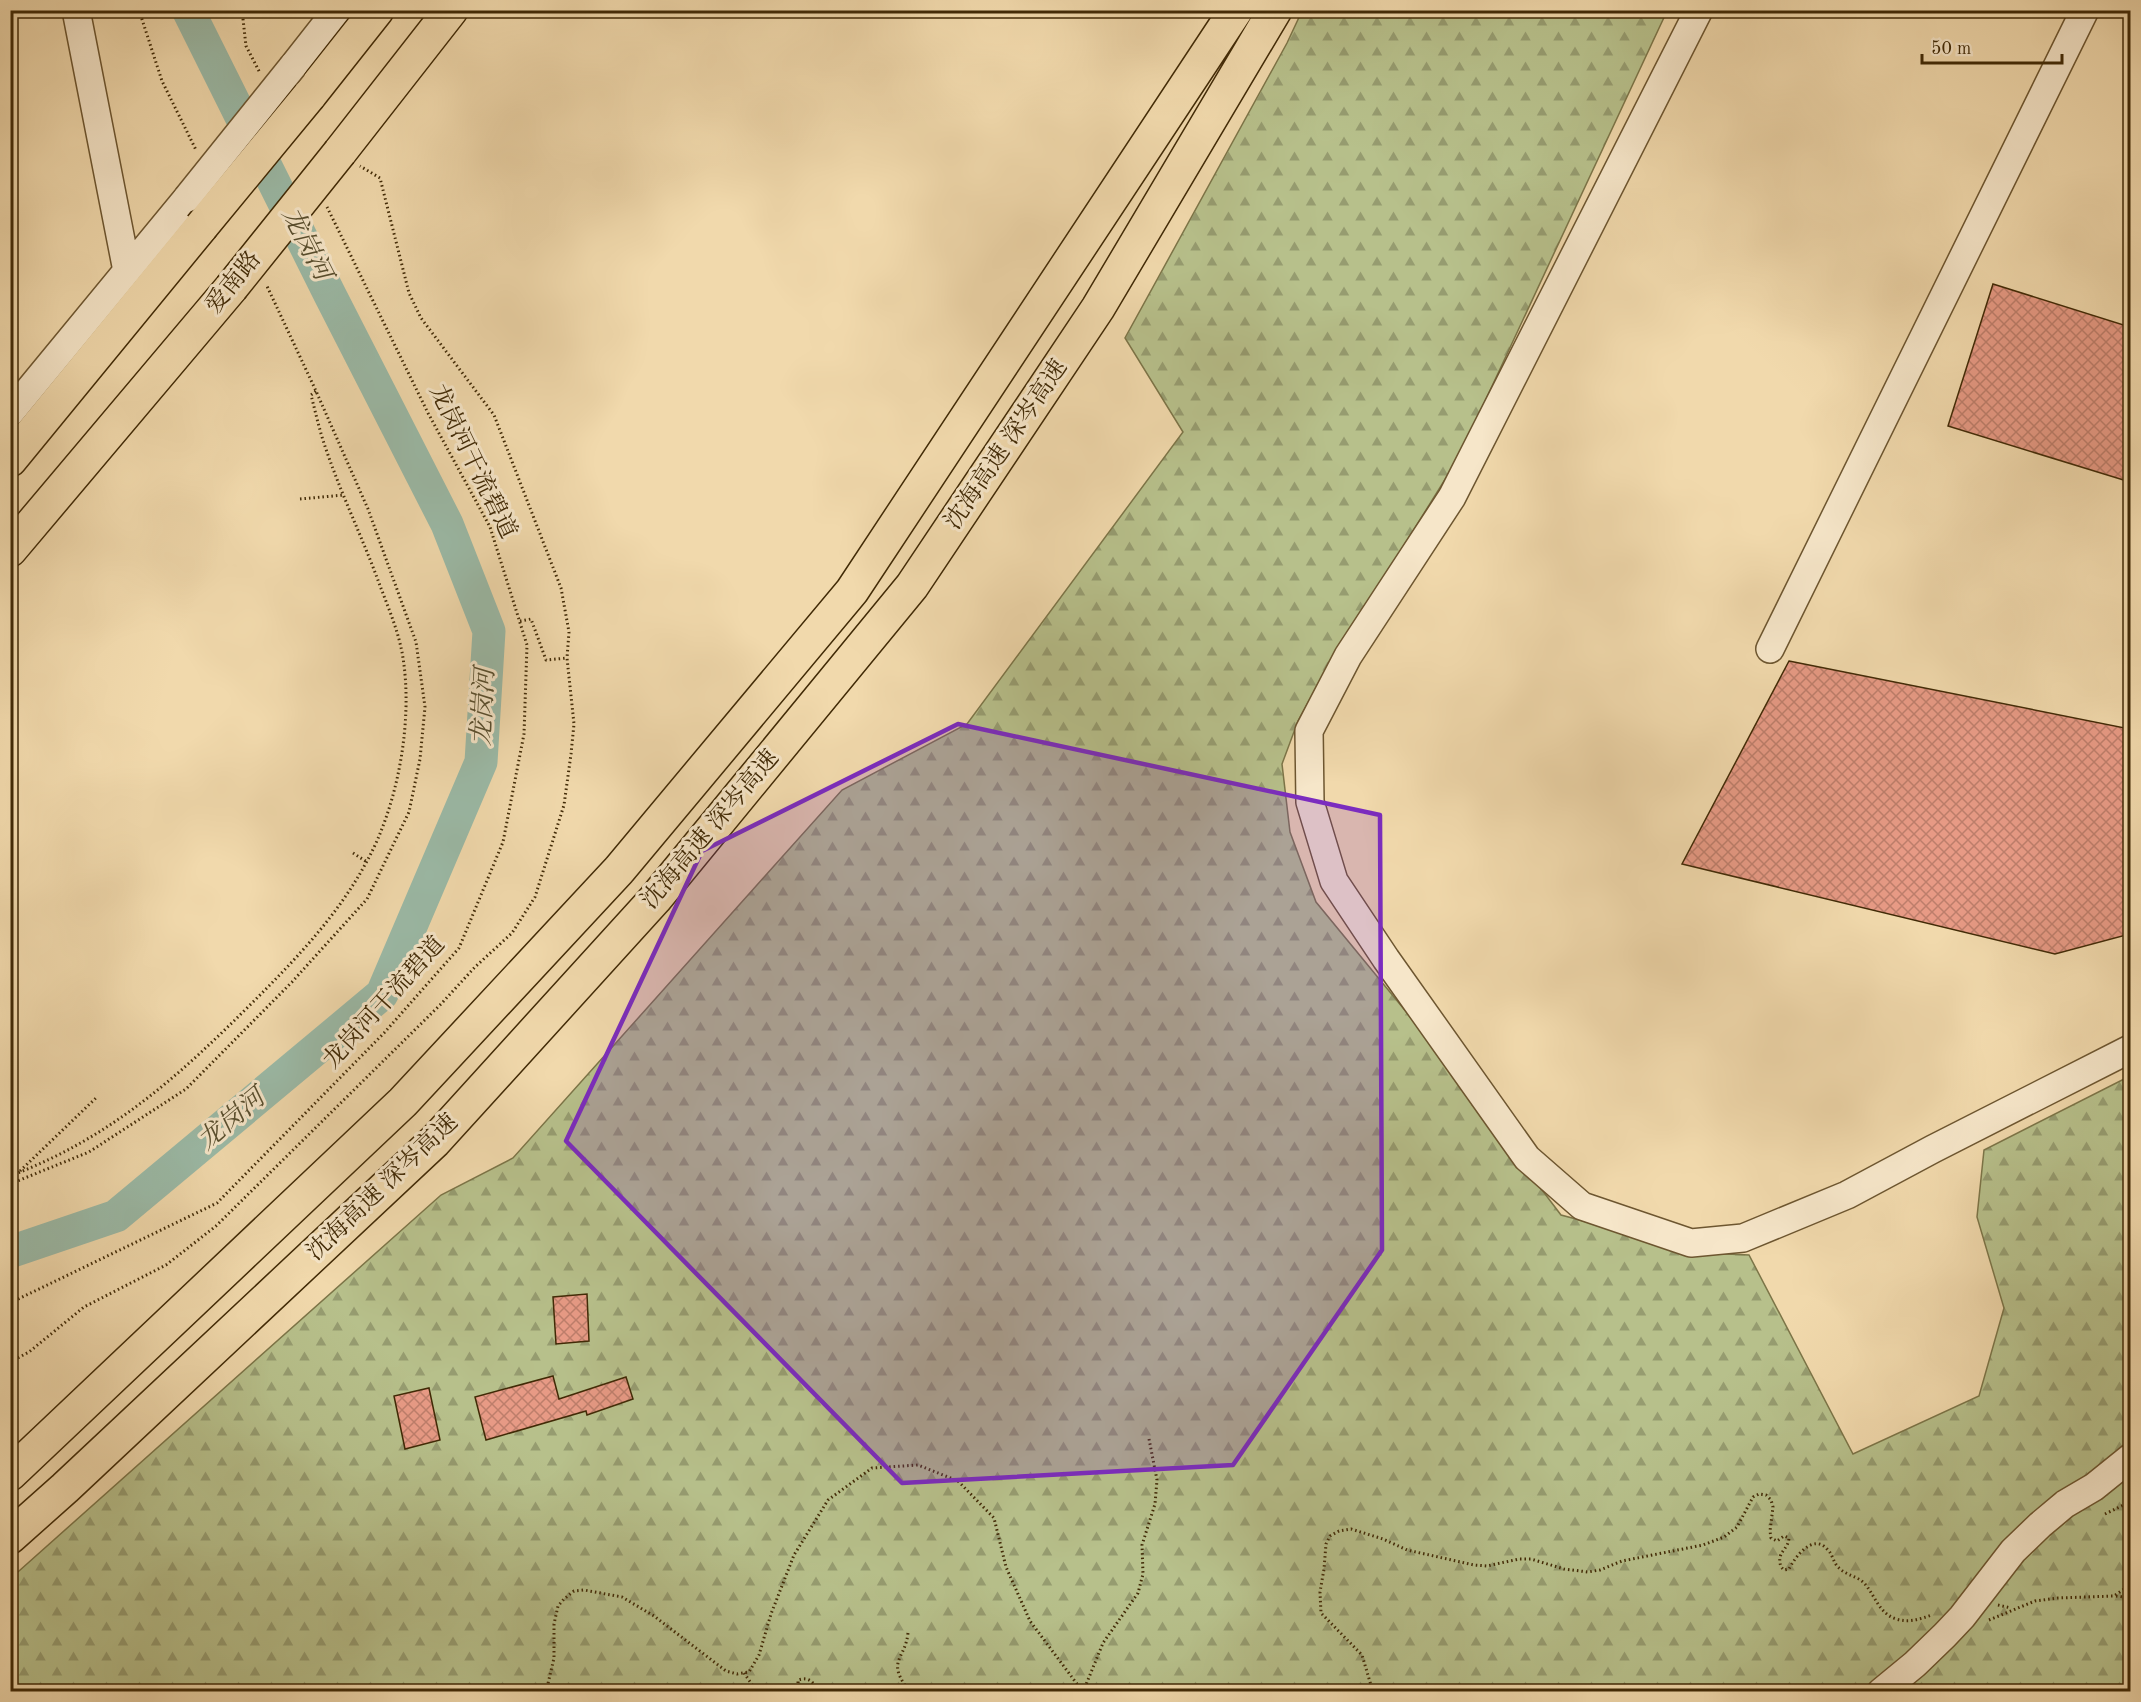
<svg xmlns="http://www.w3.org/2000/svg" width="2141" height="1702" viewBox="0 0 2141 1702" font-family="'Old Standard TT','Noto Serif SC',serif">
	<defs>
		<pattern id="forest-firs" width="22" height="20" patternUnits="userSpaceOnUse" patternTransform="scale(1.5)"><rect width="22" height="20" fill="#b7c08b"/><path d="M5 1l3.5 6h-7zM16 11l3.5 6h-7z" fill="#969c70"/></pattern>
		<pattern id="building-cross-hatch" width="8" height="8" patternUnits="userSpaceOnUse" patternTransform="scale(1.5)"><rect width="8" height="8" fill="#e79a85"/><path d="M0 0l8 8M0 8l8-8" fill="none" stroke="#bd7e6b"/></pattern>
	</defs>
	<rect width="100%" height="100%" fill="#f1d9ac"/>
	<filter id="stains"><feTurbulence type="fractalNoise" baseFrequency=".00333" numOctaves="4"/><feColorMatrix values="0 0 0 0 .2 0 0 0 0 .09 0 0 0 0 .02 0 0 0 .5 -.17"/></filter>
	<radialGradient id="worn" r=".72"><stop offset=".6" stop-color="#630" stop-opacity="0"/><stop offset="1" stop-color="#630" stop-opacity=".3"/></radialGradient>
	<!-- forest -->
	<path fill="url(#forest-firs)" stroke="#7c7548" stroke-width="1.5" d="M1302,11h365l-208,446 -137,220 -24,44 -16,43 8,68 26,70 101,123 144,190 144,38 44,2 104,199 126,-58 25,-88 -27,-91 7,-67 146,-74v615h-2119l-1,-112 431,-384 72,-37 329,-368 125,-66 216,-292 -58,-94 162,-295z"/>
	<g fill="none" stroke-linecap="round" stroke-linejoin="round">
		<!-- river -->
		<path stroke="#9bbaa7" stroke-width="33" d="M10,1252l106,-36 266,-222 99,-232 8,-131 -42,-107 -117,-229 -142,-285"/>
	</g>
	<!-- building -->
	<path fill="url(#building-cross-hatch)" stroke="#412a06" stroke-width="1.5" d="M1993,284l137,43v155l-182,-56z
		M1789,661l341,68v205l-75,20 -373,-90z
		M587,1294l2,47 -33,3 -3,-47z
		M553,1376l6,23 67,-22 7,22 -46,16 -1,-4 -100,29 -11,-43z
		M429,1388l11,52 -35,9 -11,-53z"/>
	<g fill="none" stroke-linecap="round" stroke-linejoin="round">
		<!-- minor casing -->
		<g stroke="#6d5630" stroke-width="30">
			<path id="minor" d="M76,10l51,261
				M1699,10l-247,487 -104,159 -39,75 1,71 24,79 52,78 141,199 55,48 109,37 52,-5 104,-43 86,-46 197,-100
				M293,66l44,-56
				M10,413l177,-215
				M1770,649l315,-639
				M1881,1692l34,-28 30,-29 17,-18 51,-66 27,-26 25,-21 29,-17 36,-29"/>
		</g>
		<!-- major casing -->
		<g stroke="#412a06" stroke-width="36">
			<path id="major" d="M309,96l68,-86
				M340,152l111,-142
				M10,460l191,-233
				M10,550l221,-262"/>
		</g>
		<!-- highway casing -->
		<g stroke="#412a06" stroke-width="36">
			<path id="highway" d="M10,1474l393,-372 216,-232 233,-279 384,-581
				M10,1537l55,-49 370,-347 220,-242 257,-313 186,-278 177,-298"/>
		</g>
		<!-- path -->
		<path stroke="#412a06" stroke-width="3" stroke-dasharray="1.5 3" stroke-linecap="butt" d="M139,10l23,71 34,69
			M242,10l4,36 14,27
			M300,499l44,-4
			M520,621l11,-2 15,41 21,-2
			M353,853l14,9
			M20,1171l77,-74
			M10,1176c101,-38 169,-100 244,-175 42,-42 85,-87 113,-140 31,-56 46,-140 36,-203 -4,-26 -15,-51 -24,-75 -16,-44 -37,-87 -52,-131 -7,-19 -11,-38 -16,-57l5,-4
			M10,1184l79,-32 97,-63 106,-107 75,-83 42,-87 11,-53 5,-52 -9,-65 -48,-133 -52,-118 -50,-107
			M10,1303l207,-100 167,-170 75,-85 44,-106 21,-108 3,-89 -37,-118 -62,-114 -101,-206
			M10,1362l19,-10 55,-45 82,-42 50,-39 225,-222 34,-37 37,-34 23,-36 29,-92 7,-51 3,-30 -7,-66 2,-26 -8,-44 -67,-173 -73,-97 -12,-25 -29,-115 -20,-12
			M2105,1514l25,-12
			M2116,1596l14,2
			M1998,1605l13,3
			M1989,1620l46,-19 23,-3 56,-2 16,-11
			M908,1633c-3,28 -23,27 2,59
			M744,1673l13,19
			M546,1692l8,-34v-34l4,-18 6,-7 10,-8 10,-1 38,7 32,19 72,55 11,3 12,-2 10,-17 12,-41 23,-59 34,-55 44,-32 46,-3 40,16 36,37 12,49 24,54 53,71
			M798,1692v-12c11,-4 16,3 21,12
			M1083,1692l20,-49 35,-50 5,-19 -1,-29 13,-41 2,-24 -8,-41
			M1373,1692l-11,-37 -41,-42 -1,-21 4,-23 2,-25 4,-8 9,-5 12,-2 32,10 24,11 67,15 13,1 32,-7h12l33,10 24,3 12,-2 22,-9 81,-16 21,-8 13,-10 16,-30 6,-3 7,1 5,5 2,7 -3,24 1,7 6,3 7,-5 5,2c-1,13 -13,13 -8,29l3,3 5,-1c6,-12 24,-36 38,-20 6,5 6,14 12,19 7,7 17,8 24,14 12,12 15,31 33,37 13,4 24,0 36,-4"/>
		<!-- minor -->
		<use href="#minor" stroke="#f6e6c9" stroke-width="27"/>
		<!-- major -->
		<use href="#major" stroke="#f1d9ac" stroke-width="33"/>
		<!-- highway -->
		<use href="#highway" stroke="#f1d9ac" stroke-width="33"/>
		<!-- minor-bridge casing -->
		<g stroke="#6d5630" stroke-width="30" stroke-linecap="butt">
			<path id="minor-bridge" d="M187,198l106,-132"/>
		</g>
		<!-- major-bridge casing -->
		<g stroke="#412a06" stroke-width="36" stroke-linecap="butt">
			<path id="major-bridge" d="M201,227l108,-131
				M231,288l109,-136"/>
		</g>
		<!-- minor-bridge -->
		<use href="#minor-bridge" stroke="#f6e6c9" stroke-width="27"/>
		<!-- major-bridge -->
		<use href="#major-bridge" stroke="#f1d9ac" stroke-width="33"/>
	</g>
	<!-- marked area -->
	<path fill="#7b2cbf" fill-opacity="0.2" stroke="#7b2cbf" stroke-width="4.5" stroke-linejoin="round" d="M958,724l422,91 2,435 -149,215 -331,18 -336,-342 136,-290z"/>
	<g text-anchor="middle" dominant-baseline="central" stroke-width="6" stroke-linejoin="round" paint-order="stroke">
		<!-- street labels -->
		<g font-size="24" fill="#412a06" stroke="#f6e6c9">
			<text transform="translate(234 283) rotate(-51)">爱南路</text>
			<text transform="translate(1007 445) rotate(-56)">沈海高速 深岑高速</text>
			<text transform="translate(472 462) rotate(64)">龙岗河干流碧道</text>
			<text transform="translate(711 830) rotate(-50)">沈海高速 深岑高速</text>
			<text transform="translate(385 1003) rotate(-48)">龙岗河干流碧道</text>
			<text transform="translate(383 1188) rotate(-44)">沈海高速 深岑高速</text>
		</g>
		<!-- water labels -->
		<g font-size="26" font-style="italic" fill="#584e2e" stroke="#f6e6c9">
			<text transform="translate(306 244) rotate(63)">龙岗河</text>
			<text transform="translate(484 707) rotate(-87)">龙岗河</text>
			<text transform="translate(232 1120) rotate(-40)">龙岗河</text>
		</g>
	</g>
	<!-- margin -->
	<rect width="2141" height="1702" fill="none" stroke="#f1d9ac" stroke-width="36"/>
	<rect x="12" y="12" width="2117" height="1678" fill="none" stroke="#412a06" stroke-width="3"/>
	<rect x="18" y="18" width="2105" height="1666" fill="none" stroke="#412a06" stroke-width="1.5"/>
	<!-- scale -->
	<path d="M1922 54v9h140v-9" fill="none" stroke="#412a06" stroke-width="3"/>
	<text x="1931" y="54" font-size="18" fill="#412a06" stroke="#f6e6c9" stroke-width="4.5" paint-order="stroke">50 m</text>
	<rect width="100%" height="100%" filter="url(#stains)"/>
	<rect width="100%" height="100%" fill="url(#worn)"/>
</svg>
